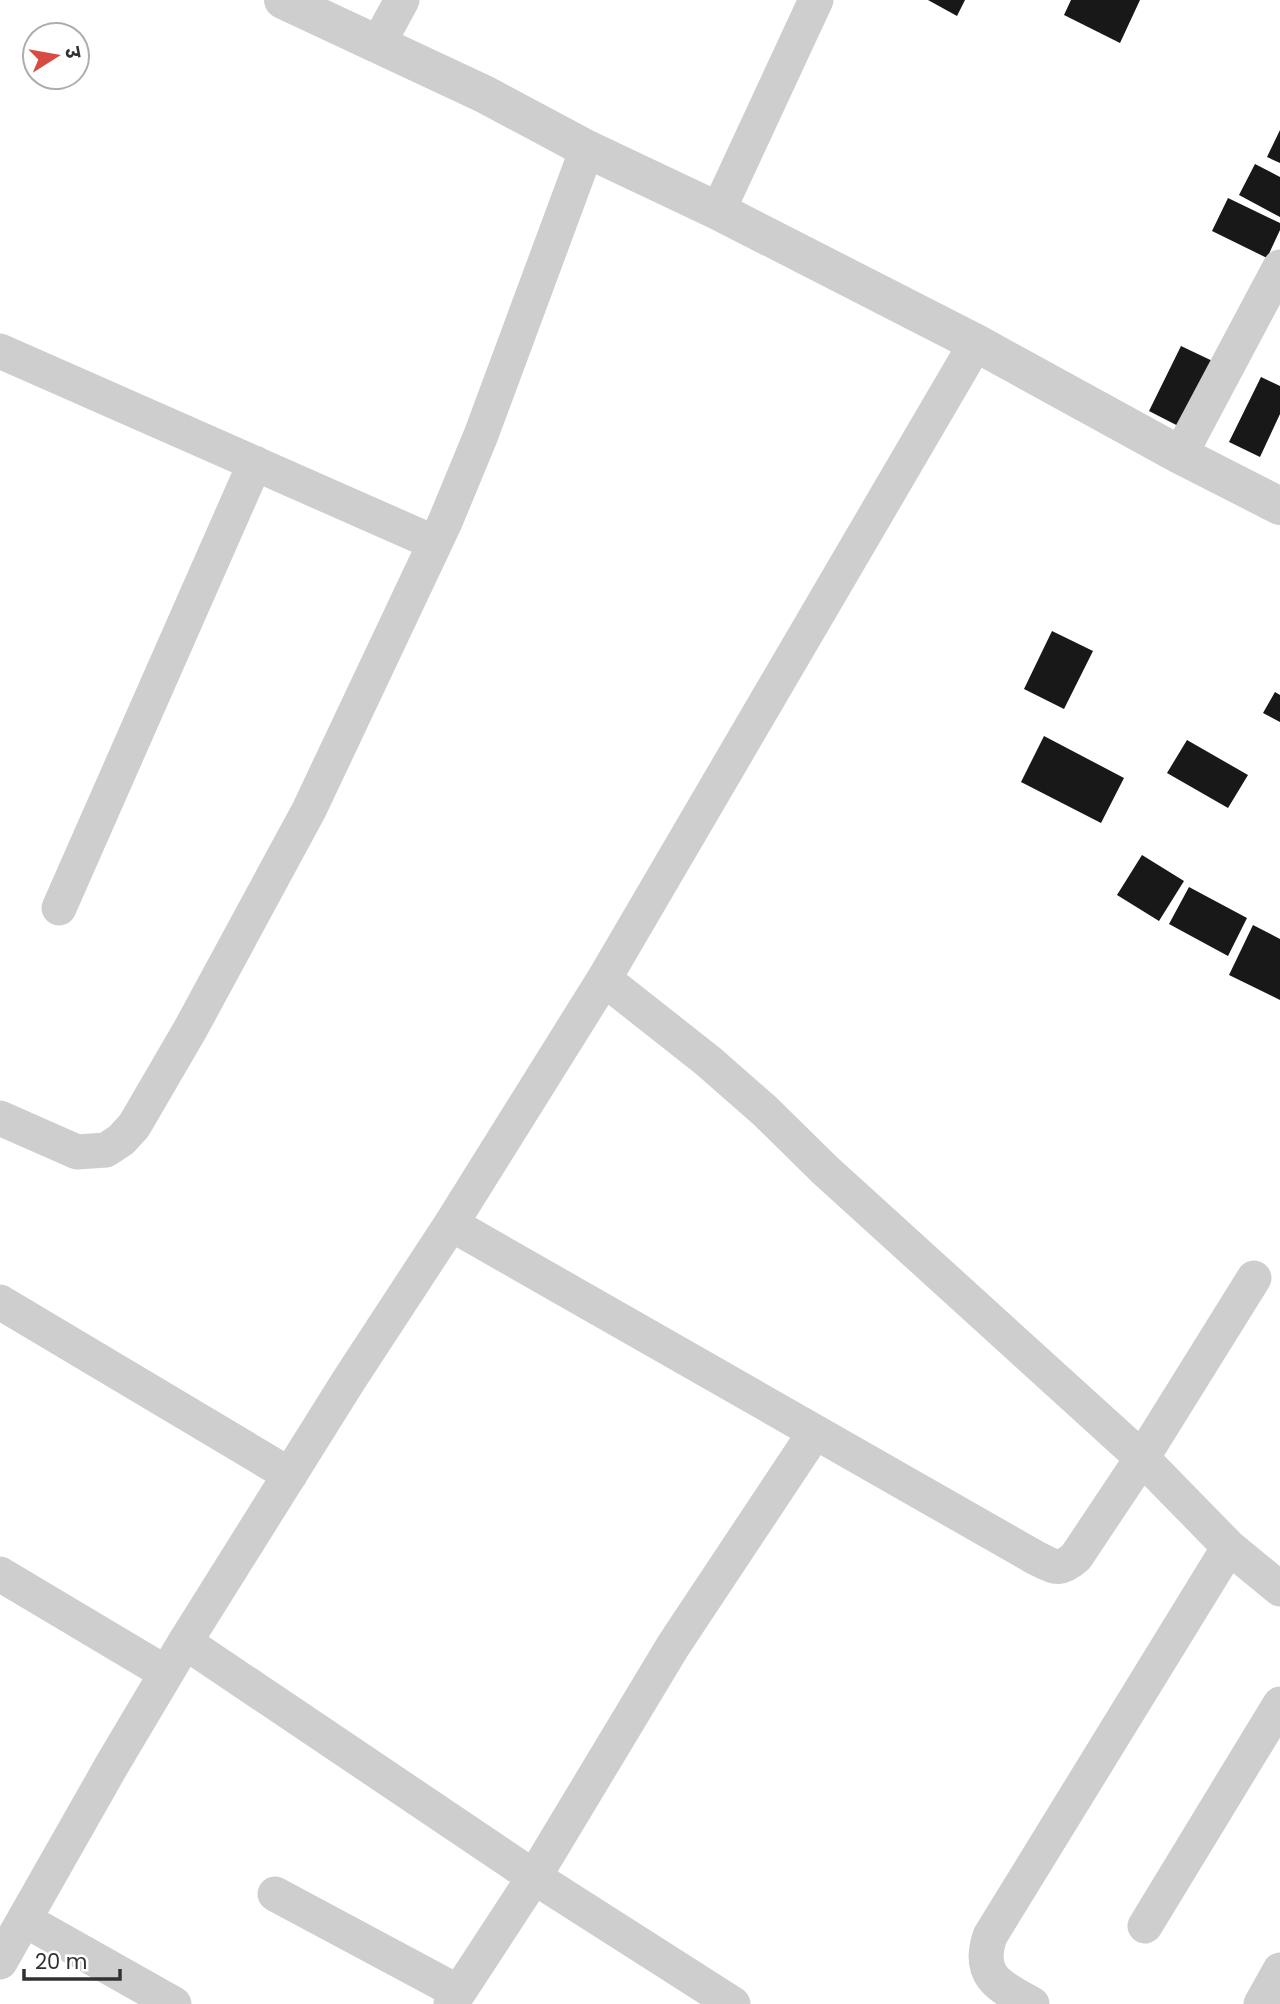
<svg xmlns="http://www.w3.org/2000/svg" width="1280" height="2004" viewBox="0 0 1280 2004" font-family="Poppins,'Noto Sans Devanagari',sans-serif">
	<rect width="100%" height="100%" fill="#fff"/>
	<!-- building -->
	<path fill="#181818" d="M928,0h37l-8,16z
		M1071,0h69l-20,43 -56,-28z
		M1280,130v33l-13,-6z
		M1255,164l25,13v40l-41,-22z
		M1228,198l52,25v7l-13,28 -55,-27z
		M1181,346l40,19 -33,66 -39,-20z
		M1261,377l19,9v28l-20,43 -31,-15z
		M1052,631l41,20 -29,58 -40,-20z
		M1275,692l5,3v27l-17,-9z
		M1044,736l80,42 -23,45 -80,-41z
		M1187,740l61,35 -20,33 -61,-35z
		M1142,855l42,26 -25,40 -42,-26z
		M1189,887l58,31 -19,38 -59,-32z
		M1253,925l27,14v61l-51,-25z"/>
	<g fill="none" stroke-linecap="round" stroke-linejoin="round">
		<!-- minor -->
		<path stroke="#cecece" stroke-width="35" d="M378,44l24,-44
			M718,211l98,-211
			M0,351l435,192
			M1180,455l100,-188
			M59,908l196,-445
			M604,979l104,82 57,50 60,59 317,288 87,89 51,42
			M0,1118l77,34 29,-2 15,-10 13,-14 57,-98 118,-218 136,-288 36,-87 106,-286
			M451,1224l585,334c19,9 23,14 40,-1l66,-99 112,-180
			M0,1302l290,173
			M0,1574l166,99
			M185,1642l349,235 199,127
			M275,1894l183,98
			M25,1920l149,84
			M1145,1926l135,-222
			M0,1962l113,-199 72,-121 164,-262 102,-156 153,-245 372,-636
			M451,2004l83,-127 139,-231 142,-214
			M1032,2004c-31,-17 -56,-27 -42,-68l239,-389
			M1261,2004l19,-34"/>
		<!-- tertiary -->
		<path stroke="#cecece" stroke-width="38" d="M283,0l201,94 103,55 131,62 258,132 204,112 100,51"/>
	</g>
	<!-- north arrow -->
	<g transform="translate(56 56) rotate(79)"><circle r="33" fill="#ffffff" stroke="#adadad" stroke-width="2"/>
	<path d="M0-5L12 26L0 18L-12 26Z" fill="#d94a42"/>
	<text y="-10" font-size="19" font-weight="bold" text-anchor="middle" fill="#313131">उ</text>
	</g>
	<!-- scale -->
	<path d="M24 1969v10h96v-10" fill="none" stroke="#313131" stroke-width="3.5"/>
	<text x="35" y="1969" font-size="21" fill="#313131" stroke="#ffffff" stroke-width="5" paint-order="stroke">20 m</text>
</svg>
